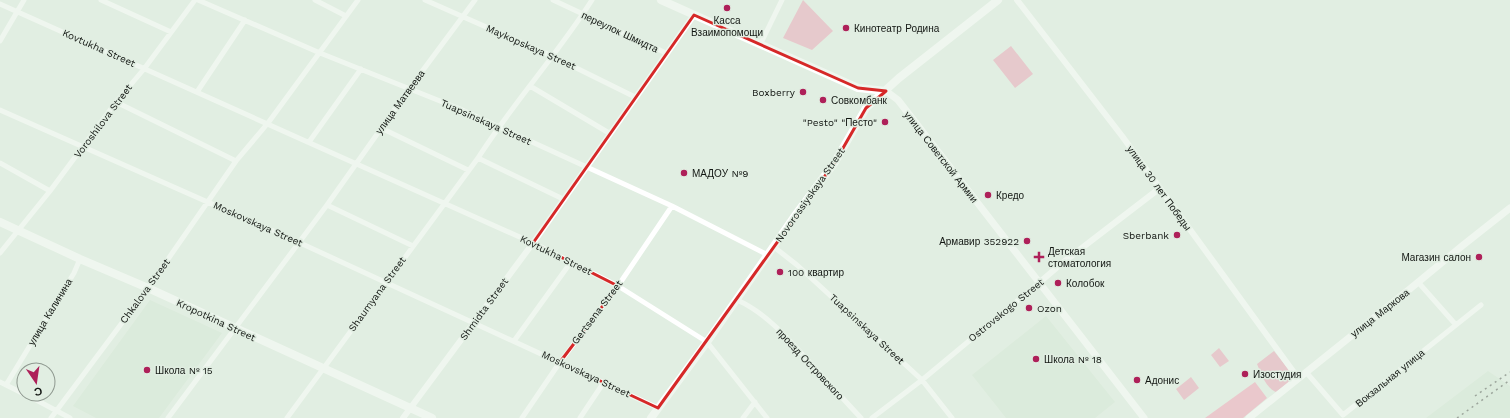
<svg xmlns="http://www.w3.org/2000/svg" width="1510" height="418" viewBox="0 0 1510 418" font-family="'Work Sans',sans-serif">
	<rect width="100%" height="100%" fill="#e1eee2"/>
	<!-- built -->
	<path fill="#d3e6d4" d="M150,300l72,33 -63,85h-63l-23,-12z
		M1046,316l69,86 -20,16h-89l-34,-43z
		M1488,371l22,15v32h-84z"/>
	<!-- green -->
	<path fill="#ec9cb1" d="M803,0l30,31 -21,19 -29,-12z
		M1011,46l22,28 -18,14 -22,-28z
		M1219,348l10,13 -9,6 -9,-12z
		M1274,351l19,24v5l-17,12c-10,-4 -15,-18 -19,-28z
		M1191,377l8,11 -15,12 -8,-11z"/>
	<!-- forest -->
	<path fill="#f499b1" d="M1255,382l12,16 -24,20h-38z"/>
	<g fill="none" stroke-linecap="round" stroke-linejoin="round">
		<!-- minor -->
		<path stroke="#fff" stroke-width="5" d="M101,0l70,32
			M198,0l122,53 140,56 212,97 96,49
			M315,0l31,16
			M425,0l127,56 83,41
			M553,0l113,53
			M0,4l533,239 85,43 89,56 60,76
			M0,41l24,-41
			M760,45l22,-45
			M530,86l79,47
			M197,92l48,-72
			M116,102l120,59
			M0,110l298,132 360,166
			M381,128l87,42
			M309,142l52,-73
			M478,158l85,41
			M0,163l50,28
			M327,205l86,41
			M774,247l23,18 125,115 30,38
			M0,253l50,-62 66,-89 28,-33 51,-69
			M1418,282l38,43
			M737,300c30,13 54,42 76,66 16,17 32,35 48,52
			M514,341l57,-79
			M1306,372l37,43 138,-110
			M0,382l24,12
			M6,385l68,-112 6,-14
			M25,394l45,24
			M51,418l97,-130 88,-127 32,-38 90,-123
			M168,418l159,-213 82,-116 66,-89
			M287,418l191,-260c35,-55 79,-103 114,-158
			M522,418l38,-56 58,-76 54,-80
			M580,418l24,-36
			M743,418l12,-16
			M872,418l50,-38 118,-98"/>
		<!-- tertiary -->
		<path stroke="#fff" stroke-width="6" d="M1017,0l105,136 176,242
			M1040,282l21,-18 99,-76
			M403,418l130,-175 161,-228"/>
		<!-- secondary -->
		<path stroke="#fff" stroke-width="7" d="M886,91l12,9 246,318
			M1249,418l162,-130 51,-42 48,-38"/>
		<!-- primary -->
		<path stroke="#fff" stroke-width="8" d="M661,0l197,88 28,3
			M0,222l80,37 68,29 284,130
			M651,418l56,-76 87,-125 41,-55 31,-54 33,-30 99,-78"/>
		<!-- rail -->
		<path stroke="#474d47" stroke-width="1.5" stroke-dasharray="2 4" stroke-linecap="butt" d="M1475,396l35,-24
			M1457,418l53,-38"/>
	</g>
	<!-- marked area -->
	<path d="M0 0H1510V418H0ZM694,15l164,73 28,3 -20,17 -31,54 -177,246 -98,-46 58,-76 -85,-43z" fill="#e1eee2" fill-opacity=".55" fill-rule="evenodd"/>
	<path fill="none" stroke="#d62828" stroke-width="3" stroke-linejoin="round" d="M694,15l164,73 28,3 -20,17 -31,54 -177,246 -98,-46 58,-76 -85,-43z"/>
	<!-- markers -->
	<g fill="#ae2059" stroke="#e1eee2" stroke-width="1.5">
		<circle cx="727" cy="8" r="4"/>
		<circle cx="846" cy="28" r="4"/>
		<circle cx="803" cy="92" r="4"/>
		<circle cx="823" cy="100" r="4"/>
		<circle cx="885" cy="122" r="4"/>
		<circle cx="684" cy="173" r="4"/>
		<circle cx="988" cy="195" r="4"/>
		<circle cx="1177" cy="235" r="4"/>
		<circle cx="1027" cy="241" r="4"/>
		<path d="M1037 251h4v4h4v4h-4v4h-4v-4h-4v-4h4z"/>
		<circle cx="1479" cy="257" r="4"/>
		<circle cx="780" cy="272" r="4"/>
		<circle cx="1058" cy="283" r="4"/>
		<circle cx="1029" cy="308" r="4"/>
		<circle cx="1036" cy="359" r="4"/>
		<circle cx="147" cy="370" r="4"/>
		<circle cx="1245" cy="374" r="4"/>
		<circle cx="1137" cy="380" r="4"/>
	</g>
	<g text-anchor="middle" dominant-baseline="central" stroke-width="3" stroke-linejoin="round" paint-order="stroke">
		<!-- poi labels -->
		<g font-size="10" fill="#121612" stroke="#e1eee2" text-anchor="start">
			<text x="727" y="20" text-anchor="middle">Касса<tspan x="727" dy="12">Взаимопомощи</tspan></text>
			<text x="854" y="28">Кинотеатр Родина</text>
			<text x="795" y="92" text-anchor="end">Boxberry</text>
			<text x="831" y="100">Совкомбанк</text>
			<text x="877" y="122" text-anchor="end">"Pesto" "Песто"</text>
			<text x="692" y="173">МАДОУ №9</text>
			<text x="996" y="195">Кредо</text>
			<text x="1169" y="235" text-anchor="end">Sberbank</text>
			<text x="1019" y="241" text-anchor="end">Армавир 352922</text>
			<text x="1048" y="251">Детская<tspan x="1048" dy="12">стоматология</tspan></text>
			<text x="1471" y="257" text-anchor="end">Магазин салон</text>
			<text x="788" y="272">100 квартир</text>
			<text x="1066" y="283">Колобок</text>
			<text x="1037" y="308">Ozon</text>
			<text x="1044" y="359">Школа № 18</text>
			<text x="155" y="370">Школа № 15</text>
			<text x="1253" y="374">Изостудия</text>
			<text x="1145" y="380">Адонис</text>
		</g>
		<!-- street labels -->
		<g font-size="10" fill="#121612" stroke="#e1eee2">
			<text transform="translate(620 32) rotate(25)">переулок Шмидта</text>
			<text transform="translate(531 47) rotate(24)">Maykopskaya Street</text>
			<text transform="translate(99 48) rotate(24)">Kovtukha Street</text>
			<text transform="translate(400 102) rotate(-54)">улица Матвеева</text>
			<text transform="translate(103 121) rotate(-53)">Voroshilova Street</text>
			<text transform="translate(486 122) rotate(24)">Tuapsinskaya Street</text>
			<text transform="translate(941 157) rotate(52)">улица Советской Армии</text>
			<text transform="translate(1159 188) rotate(54)">улица 30 лет Победы</text>
			<text transform="translate(810 195) rotate(-55)">Novorossiyskaya Street</text>
			<text transform="translate(258 224) rotate(24)">Moskovskaya Street</text>
			<text transform="translate(556 255) rotate(26)">Kovtukha Street</text>
			<text transform="translate(145 291) rotate(-54)">Chkalova Street</text>
			<text transform="translate(377 294) rotate(-54)">Shaumyana Street</text>
			<text transform="translate(484 309) rotate(-54)">Shmidta Street</text>
			<text transform="translate(1006 310) rotate(-39)">Ostrovskogo Street</text>
			<text transform="translate(50 312) rotate(-59)">улица Калинина</text>
			<text transform="translate(597 312) rotate(-53)">Gertsena Street</text>
			<text transform="translate(1380 313) rotate(-38)">улица Маркова</text>
			<text transform="translate(216 320) rotate(25)">Kropotkina Street</text>
			<text transform="translate(867 329) rotate(43)">Tuapsinskaya Street</text>
			<text transform="translate(810 364) rotate(47)">проезд Островского</text>
			<text transform="translate(586 374) rotate(25)">Moskovskaya Street</text>
			<text transform="translate(1390 378) rotate(-39)">Вокзальная улица</text>
		</g>
	</g>
	<!-- north arrow -->
	<g transform="translate(36 382) rotate(167)"><circle r="19" fill="#e1eee2" stroke="#8e988f"/>
	<path d="M0-3L7 15L0 10L-7 15Z" fill="#ae2059"/>
	<text y="-6" font-size="11" font-weight="bold" text-anchor="middle" fill="#121612">С</text>
	</g>
</svg>
